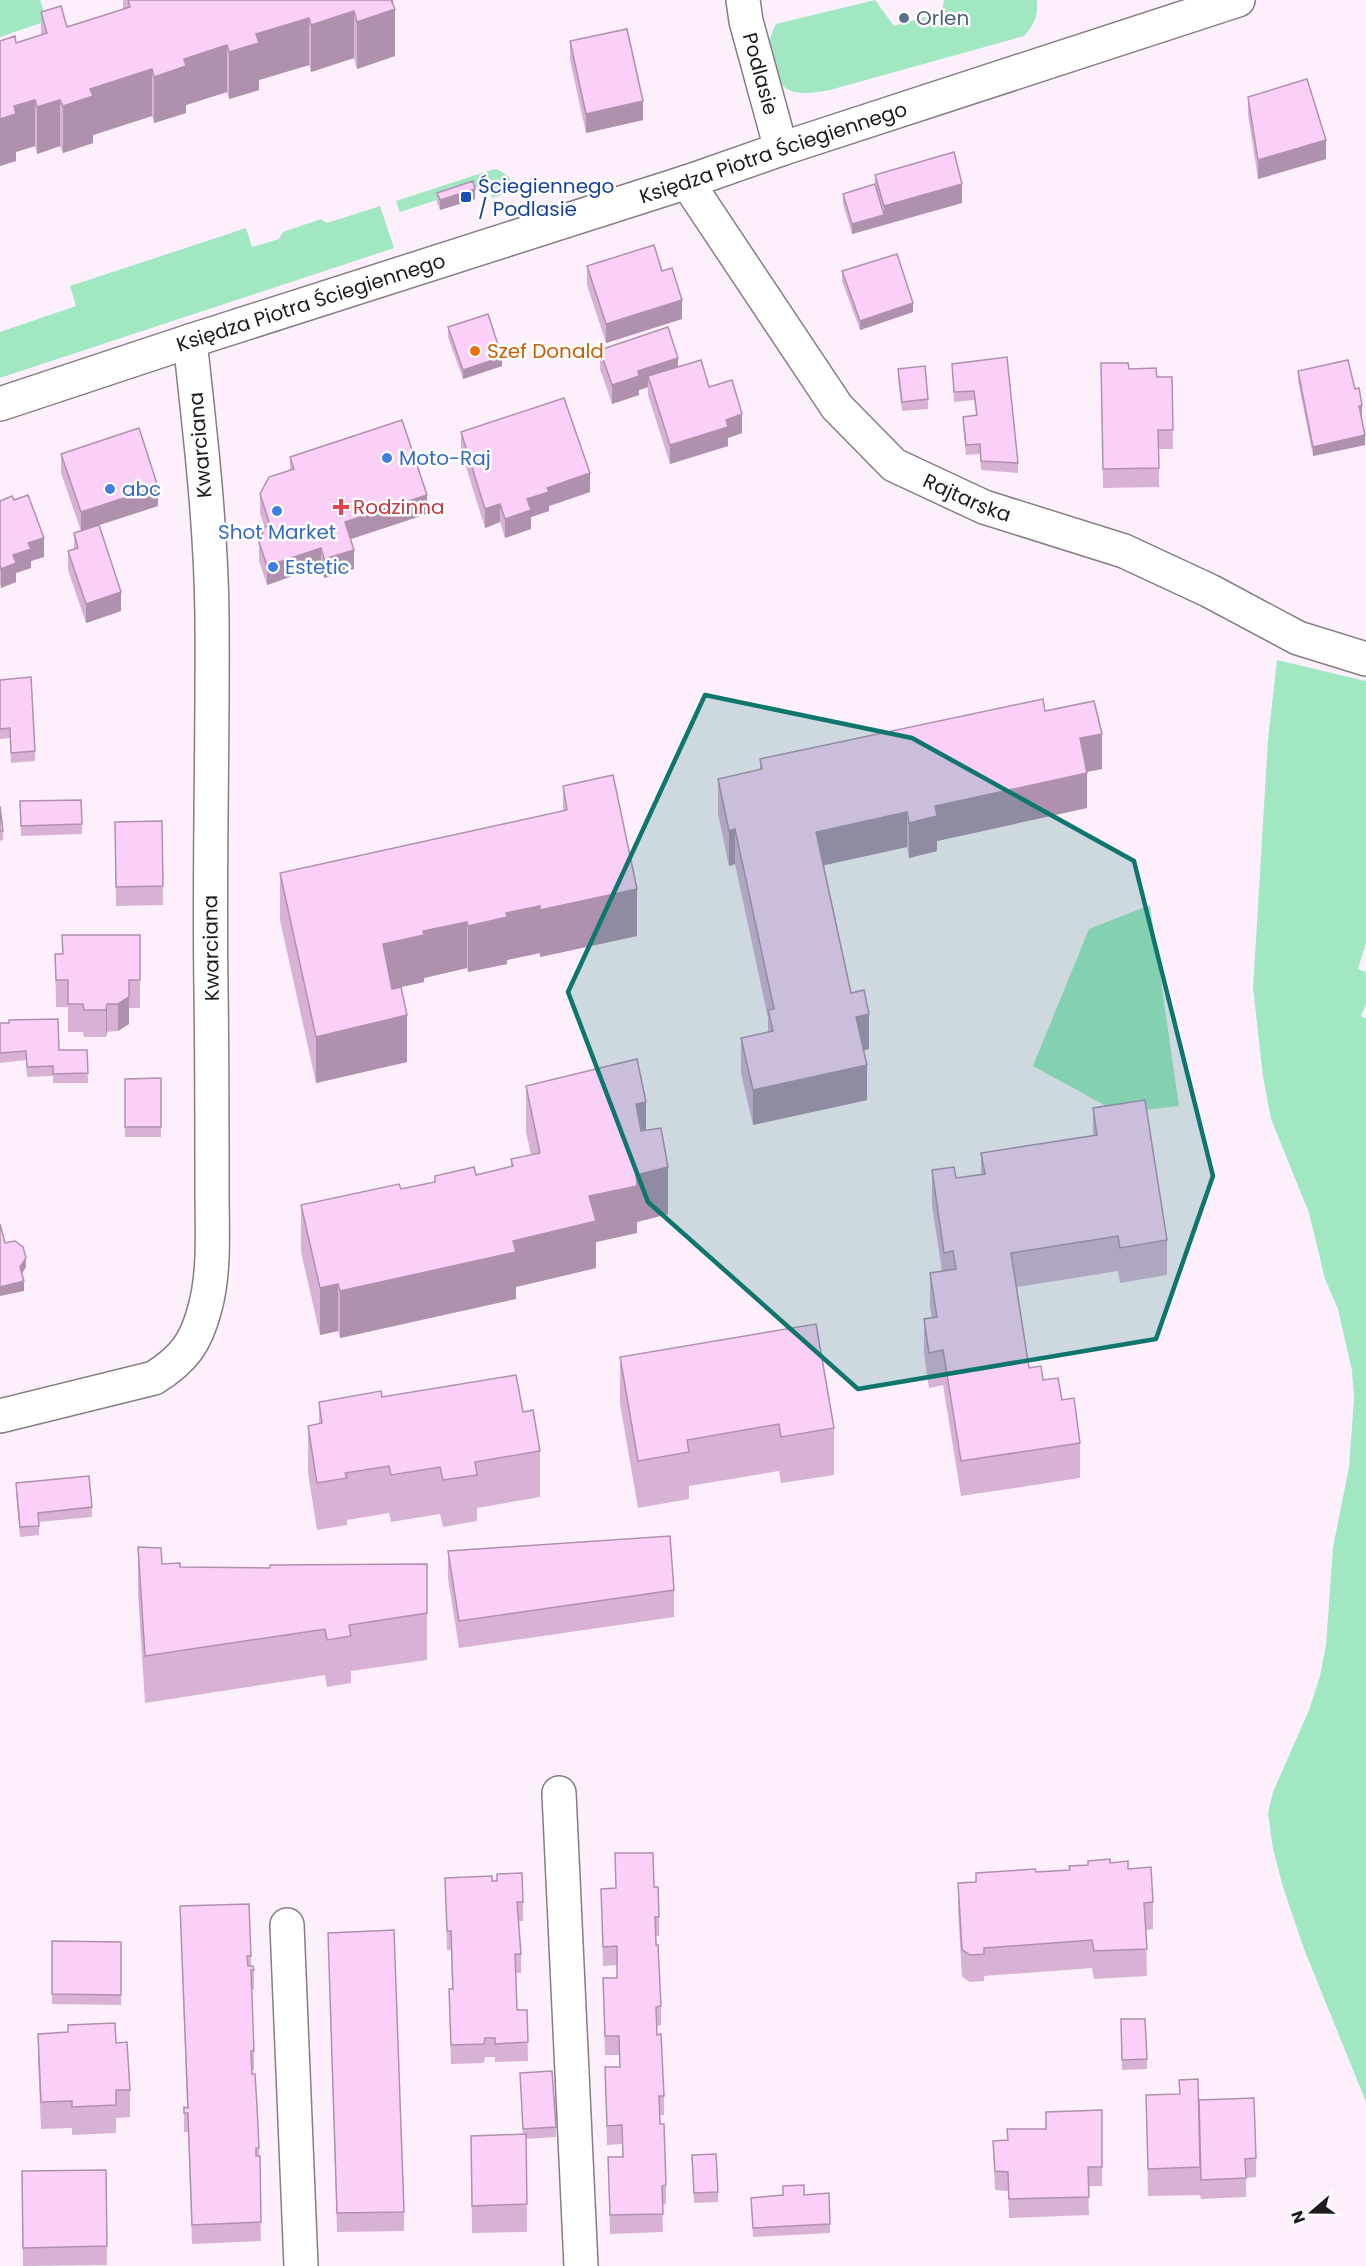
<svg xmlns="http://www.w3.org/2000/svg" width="1366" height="2266" viewBox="0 0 1366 2266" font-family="Poppins,sans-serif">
	<rect width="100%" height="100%" fill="#fdf0fc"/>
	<!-- green -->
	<path fill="#a1e8c2" d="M0,0h40l7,21 -47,16z
		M875,0l19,26 48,-14 2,-12h93c1,16 -2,24 -13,36l-194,54c-31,6 -51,7 -58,-29 -3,-17 -4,-21 4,-37z
		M494,169l5,1 10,7 4,14 -21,7 -5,-14 -87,28 -4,-11z
		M380,206l14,42 -394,130v-46l76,-26 -6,-20 176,-58 6,19 27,-8 4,-7 38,-13 6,4z
		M1277,660l89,21v262l-8,26 8,3v32l-5,12 5,3v1083l-62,-153 -21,-62 -10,-38 -5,-36 5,-21 36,-82 11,-34 6,-31 7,-98 16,-80 5,-69 -2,-27 -14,-62 -13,-30 -16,-66 -38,-94 -8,-42 -10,-89 15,-248z
		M1150,905l29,201 -60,7 -86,-47 56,-137z"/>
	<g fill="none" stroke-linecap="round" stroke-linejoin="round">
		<!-- minor casing -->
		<g stroke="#887c87" stroke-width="36">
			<g id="minor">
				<path id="s1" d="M743,0l3,21 35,128"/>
				<path id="s2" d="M687,182l150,225 57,58 90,42 140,44 86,40 88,47 68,21"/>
				<path id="s3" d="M0,404l190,-63 497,-159 94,-33 457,-149"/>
				<path d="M0,1416l154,-38c30,-19 42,-35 51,-70 10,-37 7,-79 7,-117 0,-67 0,-135 -1,-202 -2,-124 2,-248 1,-373 -1,-92 -12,-184 -22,-275"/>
				<path d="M559,1793l22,473"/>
				<path d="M287,1925l14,341"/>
			</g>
		</g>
		<!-- minor -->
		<use href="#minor" stroke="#fff" stroke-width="33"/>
	</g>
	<!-- wall -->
	<path fill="#d7b2d5" d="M123,0h270l2,56 -38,13 -3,-11 -43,14 -2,-7 -50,15v10l-30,9 -2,-7 -41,13v8l-32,10 -2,-7 -59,19v8l-30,10 -3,-7 -23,8 -2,-8 -19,6v9l-16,5v-125l16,2 25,-8v-23l26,15 56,-18z
		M570,41l73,79 -57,13 -16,-73z
		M1248,97l78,62 -68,20 -10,-64z
		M875,175l87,28 -110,31 -9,-30v-10l32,-10z
		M437,193l38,6 -35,11 -3,-7z
		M587,266l75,5 20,48 -76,24 -19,-58z
		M842,271l71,41 -53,18 -18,-49z
		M448,327l54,39 -39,13 -15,-42z
		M600,350l78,17 31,20 33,46 -14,5v8l-58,18 -22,-69v-8l-9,3v5l-27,9 -12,-35z
		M1007,357l11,106v10l-37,-3 -1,-16 -14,1 -3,-29v-9l13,-2 -2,-15 -20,2 -2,-38z
		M1101,363l28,6 28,8h15l1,72h-14v38l-56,1z
		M898,369l30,30v10l-26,2 -4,-32z
		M1298,371l57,18 7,26h-1l4,30 -52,11 -15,-75z
		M461,432l129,60 -41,14v5l-18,6v12l-26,9 -5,-16 -15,6 -24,-77z
		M61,454l97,52 -59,19 22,86 -35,12 -18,-53v-19l6,-2v-16l7,-2 -20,-58z
		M290,457l137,57 -77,25 4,30 -30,9 -3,-12 -54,19 -8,-24v-19l6,-14 -5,-15v-19l30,-24z
		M14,500l30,57 -13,4v7l-15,5v9l-15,6 -1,-4v-83z
		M0,680l35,71v10l-24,2 -1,-25 -10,1z
		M1045,711l57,58 -15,3v36l-150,33v10l-28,7 -2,-11 -83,18 27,128 18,56 -6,2 4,49 -114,25 -12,-52v-35l27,-6v-14l-33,-154 -6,2 -11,-52v-35l42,-9v-11z
		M563,786l74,150 -97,21v-4l-33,7v4l-39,8 -1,-4 -43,10v4l-23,5 6,75 -91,21 -36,-163v-47l283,-62z
		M20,801l62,23v10l-61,2z
		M0,806l3,25v9l-3,1z
		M162,821l1,84 -47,1 -1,-84z
		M140,935v73h-11v16l-11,7 -11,1 -1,5h-22l-1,-5h-15v-25h-12l-1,-53h7z
		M0,1023l59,27h28l1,33h-35v-7l-26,1 -1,-17 -26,3z
		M161,1078v59h-36v-58z
		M526,1086l120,44 22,84 -31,8v11l-41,9v26l-80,19v12l-176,39 -2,-7 -18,4 -19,-83v-47l100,-16 34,-6v-7l41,-1 35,-8v-8l20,-4 -5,-23z
		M1093,1108l74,132v35l-47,8 -2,-12 -101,16 12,81 14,12 19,20 18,43v35l-119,18 -18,-111 -14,3 -5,-34v-35l8,-2 -2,-9v-35l12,-2 -10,-66v-35l24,8 25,-3v-22l112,-17z
		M620,1357l214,71v47l-53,8 -2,-12 -90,15v13l-51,9 -18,-104z
		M382,1397l141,15 17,39v46l-63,11v13l-34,6 -3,-13 -49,8 -2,-9 -42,7v5l-30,5 -9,-57v-47l11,-2v-22z
		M16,1483l76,24v10l-53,5v13l-19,2 -4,-44z
		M138,1547l24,17 18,3 90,1 157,-4v96l-76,11v12l-24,4 -2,-12 -180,28 -7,-109z
		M448,1551l226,39v27l-215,31 -11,-70z
		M1088,1861l22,2 18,6 25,33v27l-7,1 1,46 -53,3 -2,-11 -108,8v5l-14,1 -8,-5 -4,-66v-28l18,-1 60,-10 33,-2v-4l19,-1z
		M445,1878l47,3 31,21v19h-5l3,33v19h-6l2,37h10l1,51 -33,1v-5h-10l-1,6 -33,1 -2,-75h3l-1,-39h-4z
		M654,1887l5,30v19h-3l5,70v19l-4,1v9l7,61v19h-5l1,9 6,61v19l-4,1 1,27 -53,2 -2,-77h15l-1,-13 -15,1 -2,-78h15l-1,-12h-14l-2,-77h14v-13l-14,1 -2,-77z
		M180,1906l71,50v10l3,4v19h-2l2,62v19h-3l8,78 2,93 -69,3 -4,-112h-4v-25h3z
		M328,1933l76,279v19l-67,1z
		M52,1941l69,1v63l-69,-1z
		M1121,2019l26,40v10l-25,1z
		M38,2034l78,9 14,47v27l-14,1v15l-44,2v-7l-31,1 -3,-68z
		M520,2073l36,54v10l-30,2 1,93 -55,1 -1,-97 52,-2z
		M1179,2080l77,78v19l-10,1v19l-45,2 -1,-4 -52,1 -2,-101 33,-1z
		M1102,2110v76h-14l1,29 -80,3 -1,-27 -13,-1 -2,-49 14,-1v-11h39z
		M692,2155l26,37v10l-24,1z
		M106,2170l1,95 -84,1 -1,-95z
		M783,2186l21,9 26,29v9l-77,4 -2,-39 32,-3z"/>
	<!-- shaded-wall -->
	<path fill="#af91ae" d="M386,0h7v10l2,-1v47l-38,13v-47z
		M354,11v47l-43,14v-47z
		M309,18v47l-50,15v10l-30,9v-47l27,-18z
		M227,45v47l-41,13v8l-32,10v-46l30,-18z
		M152,69v47l-59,19v8l-30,10v-47l27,-17z
		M35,100v46l-19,6v9l-16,5v-47l14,-13z
		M60,100v46l-23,8v-47z
		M643,101v19l-57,13v-19z
		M1326,140v19l-68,20v-19z
		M962,184v19l-110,31v-10l32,-9v-9z
		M475,189v10l-35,11v-10z
		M682,300v19l-76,24v-19z
		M913,303v9l-53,18v-9z
		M502,357v9l-39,13v-9z
		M678,358v19l-30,-1v11l-9,3v5l-27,9v-19l26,-14z
		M1362,405v10l-3,1v-10z
		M742,414v19l-14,5v8l-58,18v-19l56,-25z
		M1365,435v10l-52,11v-9z
		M590,473v19l-41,14v5l-18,6v12l-26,9v-19l22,-20 20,-11z
		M158,487v19l-77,25v-19z
		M427,495v19l-82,27v-19z
		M500,504v18l-15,6v-19z
		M44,538v19l-13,4v7l-15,5v9l-15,6v-19l12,-14 15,-12z
		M321,548v18l-54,19v-19z
		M354,550v19l-30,9v-19z
		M121,592v19l-35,12v-19z
		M1102,734v35l-22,4v-35z
		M1087,773v35l-150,33v10l-28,7v-35l26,-17z
		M907,812v35l-91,20v-35z
		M735,829v35l-6,2v-35z
		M637,889v47l-97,21v-47z
		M540,906v47l-33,7v4l-39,8v-46l38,-13z
		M467,922v46l-43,10v4l-41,9v-47l40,-13z
		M129,980v44l-11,7v-27z
		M107,1004v28l-1,5v-27z
		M869,1014v35l-13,3v-35z
		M407,1015v47l-91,21v-46z
		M867,1065v35l-114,25v-35z
		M646,1102v47l-10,-45z
		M668,1167v47l-31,8v11l-41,9v26l-80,19v12l-176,39v-47l173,-50 76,-45 47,-21z
		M26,1258v9l-6,10v-10z
		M24,1281v10l-24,5v-9z
		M338,1284v47l-18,4v-47z"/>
	<!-- building -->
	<path fill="#facff8" stroke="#af91ae" stroke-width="1.5" d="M128,0h263l4,9 -38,13 -3,-11 -43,14 -2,-7 -53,16 3,9 -30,9 -2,-7 -43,14 2,7 -32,11 -2,-8 -62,20 3,7 -30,10 -3,-6 -23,7 -2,-7 -21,6 2,8 -16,5v-78l15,-5 1,7 31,-10 -6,-21 20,-6 6,21 63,-20z
		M627,29l16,72 -57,13 -16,-73z
		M1307,79l19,61 -68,20 -10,-63z
		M954,152l8,32 -78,22 -9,-31z
		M473,181l2,8 -35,11 -3,-7z
		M875,184l9,31 -32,9 -9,-30z
		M654,245l8,26 10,-3 10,32 -76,24 -19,-58z
		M897,254l16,49 -53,18 -18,-50z
		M488,314l14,43 -39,13 -15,-43z
		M668,327l10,31 -40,13 1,5 -27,9 -12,-35z
		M1007,357l11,106 -37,-2 -1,-17 -14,1 -3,-28 14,-2 -3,-24 -20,1 -2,-28z
		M701,360l8,27 23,-7 10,34 -16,6 2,7 -58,18 -22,-69z
		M1348,360l7,29 4,-1 3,17 -3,1 6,29 -52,12 -15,-76z
		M1101,363h27l1,6 27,-1 1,9h15l1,53h-15l1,38 -56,1z
		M925,366l3,33 -26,3 -4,-33z
		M564,398l26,75 -43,15 2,4 -22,7 4,11 -26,9 -5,-15 -15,5 -24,-77z
		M402,420l25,75 -82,27 9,28 -30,9 -3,-11 -54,18 -8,-24 6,-15 5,-2 -10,-31 9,-17 25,-8 -4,-12z
		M139,428l19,59 -77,25 -20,-58z
		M28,495l16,43 -16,5 3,6 -18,6 3,8 -15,6 -1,-4v-64l12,-5 2,4z
		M99,525l22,67 -35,12 -18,-53 10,-3 -4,-15z
		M31,677l4,74 -24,2 -1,-25 -10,1v-49z
		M1043,699l2,12 49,-10 8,33 -22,4 7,35 -152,33 2,10 -28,7 -2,-11 -91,20 35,161 13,-3 5,24 -13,3 11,48 -114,25 -12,-52 32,-7 -5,-21 6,-1 -39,-180 -6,2 -11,-52 44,-10 -2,-10z
		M613,775l24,114 -97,21v-4l-34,7 1,4 -39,9 -1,-4 -44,9 1,4 -41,9 9,45 9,-2 6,28 -91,22 -36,-164 287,-63 -4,-24z
		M81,800l1,24 -61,2 -1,-25z
		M0,806l3,25h-3z
		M162,821l1,65 -47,1 -1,-65z
		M62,935h78v45h-11v17l-11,7h-11l-1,6h-22l-1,-6h-15v-24h-12l-1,-26h8z
		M58,1019l1,31h28l1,23 -35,1v-8l-26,1 -1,-16 -26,2v-30h9v-3z
		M637,1059l9,43 -10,2 5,27 20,-3 7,39 -32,8 1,11 -48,10 7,25 -83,20 3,11 -176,39 -2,-7 -18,4 -19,-83 98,-21 2,5 34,-7v-6l39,-9 2,8 37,-9 -2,-7 29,-6 -14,-67z
		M161,1078v49h-36v-48z
		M1145,1100l22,140 -47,8 -2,-12 -107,17 18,115 12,-2 2,14 15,-2 4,22 12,-2 6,45 -119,18 -18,-111 -14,3 -5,-34 13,-2 -7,-44 26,-4 -3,-18 -9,2 -12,-83 22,-3 2,11 29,-4 -4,-21 116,-18 -4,-27z
		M0,1224l5,19 10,-2 8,6 3,11 -6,9 4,14 -24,6z
		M816,1324l18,104 -53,9 -2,-13 -92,16 2,12 -51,9 -18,-104z
		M516,1375l7,37 10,-2 7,41 -65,11 2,13 -34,5 -3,-13 -49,8 -2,-9 -44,7 2,5 -30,5 -9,-57 14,-3 -3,-21 62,-11 1,6z
		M89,1476l3,31 -54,6 1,13 -19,1 -4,-44z
		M670,1536l4,54 -215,31 -11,-70z
		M138,1547l23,1 1,16 18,-1v4l90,1v-3l157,-1v49l-78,12 2,11 -24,4 -2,-11 -180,27z
		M615,1853h38l1,34h4l1,30h-4l1,28h2l3,61 -5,1 1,28 4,-1 3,62h-5l1,28h4l2,61 -4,1 1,28 -53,1 -2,-58h15l-1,-32 -15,1 -2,-59h15l-1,-31h-14l-2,-58h14v-32l-14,1 -2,-58 15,-1z
		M1110,1859v4l18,-2v8l23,-2 2,35 -9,1 3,46 -53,2 -2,-11 -108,8v6l-14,1 -8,-5 -4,-67 18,-1v-9l59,-4 1,3 34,-2 -1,-4 19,-1v-4z
		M522,1873l1,29h-6l4,52h-6l2,56h10l1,32 -33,2v-6h-10l-1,6 -33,1 -2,-56h4l-2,-58h-4l-2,-53 47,-2v5h5v-7z
		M249,1904l2,52h-4l1,10h5l1,4h-3l3,81h-3l1,23h3l2,32 2,42h-3v8h4l1,66 -69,3 -4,-112h-4v-6l4,1 -8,-202z
		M394,1930l10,282 -67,1 -9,-280z
		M52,1941l69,1v53l-69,-1z
		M1121,2019h24l2,40 -25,1z
		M115,2023l1,20 11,-1 3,48h-14v15l-44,2v-6l-31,1 -3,-68 30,-2v-7z
		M552,2071l4,56 -33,2 -3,-56z
		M1198,2079l2,88 -52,2 -2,-74 34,-1 -1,-14z
		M1254,2098l2,60 -11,1 1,19 -45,2 -2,-80z
		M1102,2110v57h-14l1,30 -80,2 -1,-27 -13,-1 -2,-30 15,-1 -1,-11h39v-17z
		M526,2134l1,70 -55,2 -1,-70z
		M716,2154l2,38 -24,1 -2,-38z
		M106,2170l1,76 -84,2 -1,-77z
		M804,2185v10l25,-2 1,31 -77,4 -2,-30 32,-3v-9z"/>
	<!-- marked area -->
	<path fill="#0f766e" fill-opacity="0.2" stroke="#0f766e" stroke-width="4.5" stroke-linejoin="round" d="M705,695l207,43 222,123 79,315 -57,163 -298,50 -210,-187 -80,-210z"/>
	<!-- markers -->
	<circle fill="#5c6f8a" stroke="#fff" stroke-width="2" cx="904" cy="18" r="6"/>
	<rect fill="#1a4fb4" stroke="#fff" stroke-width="2" x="460" y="191" width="12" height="12" rx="3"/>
	<circle fill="#e8710a" stroke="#fff" stroke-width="2" cx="475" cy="351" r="6"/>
	<g fill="#3f7fe0" stroke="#fff" stroke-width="2">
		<circle cx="387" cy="458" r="6"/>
		<circle cx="110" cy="489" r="6"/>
		<circle cx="277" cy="511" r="6"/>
		<circle cx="273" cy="567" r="6"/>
	</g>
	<path fill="#e0444e" stroke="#fff" stroke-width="2" d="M338 498h6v6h6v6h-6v6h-6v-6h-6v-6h6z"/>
	<g text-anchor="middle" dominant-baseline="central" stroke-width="5" stroke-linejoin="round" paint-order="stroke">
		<!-- service labels -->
		<g font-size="20" fill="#4e5e75" stroke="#fff" text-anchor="start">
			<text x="916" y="18">Orlen</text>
		</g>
		<!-- street labels -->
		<g font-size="20" fill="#201b1f" stroke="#fff">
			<text stroke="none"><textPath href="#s1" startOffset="76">Podlasie</textPath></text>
			<text stroke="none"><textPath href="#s3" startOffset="813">Księdza Piotra Ściegiennego</textPath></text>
			<text stroke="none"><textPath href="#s3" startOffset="327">Księdza Piotra Ściegiennego</textPath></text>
			<text transform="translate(200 445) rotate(-95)">Kwarciana</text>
			<text stroke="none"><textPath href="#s2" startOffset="432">Rajtarska</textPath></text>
			<text transform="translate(211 948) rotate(-91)">Kwarciana</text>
		</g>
		<!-- transit labels -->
		<g font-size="20" fill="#164399" stroke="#fff" text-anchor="start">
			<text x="478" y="186">Ściegiennego<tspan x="478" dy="23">/ Podlasie</tspan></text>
		</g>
		<!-- food labels -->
		<g font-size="20" fill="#c56008" stroke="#fff" text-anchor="start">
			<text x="487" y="351">Szef Donald</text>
		</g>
		<!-- shop labels -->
		<g font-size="20" fill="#366cbe" stroke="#fff" text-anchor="start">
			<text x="399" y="458">Moto-Raj</text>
			<text x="122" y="489">abc</text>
			<text x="277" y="532" text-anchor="middle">Shot Market</text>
			<text x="285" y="567">Estetic</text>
		</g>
		<!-- health labels -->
		<g font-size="20" fill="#be3a42" stroke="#fff" text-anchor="start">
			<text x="353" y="507">Rodzinna</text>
		</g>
	</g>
	<!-- north arrow -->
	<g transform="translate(1312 2212) rotate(250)" stroke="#ffffff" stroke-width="4.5" paint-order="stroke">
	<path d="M0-4.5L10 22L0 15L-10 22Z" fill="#201b1f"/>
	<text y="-9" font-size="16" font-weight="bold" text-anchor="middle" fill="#201b1f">N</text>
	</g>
</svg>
